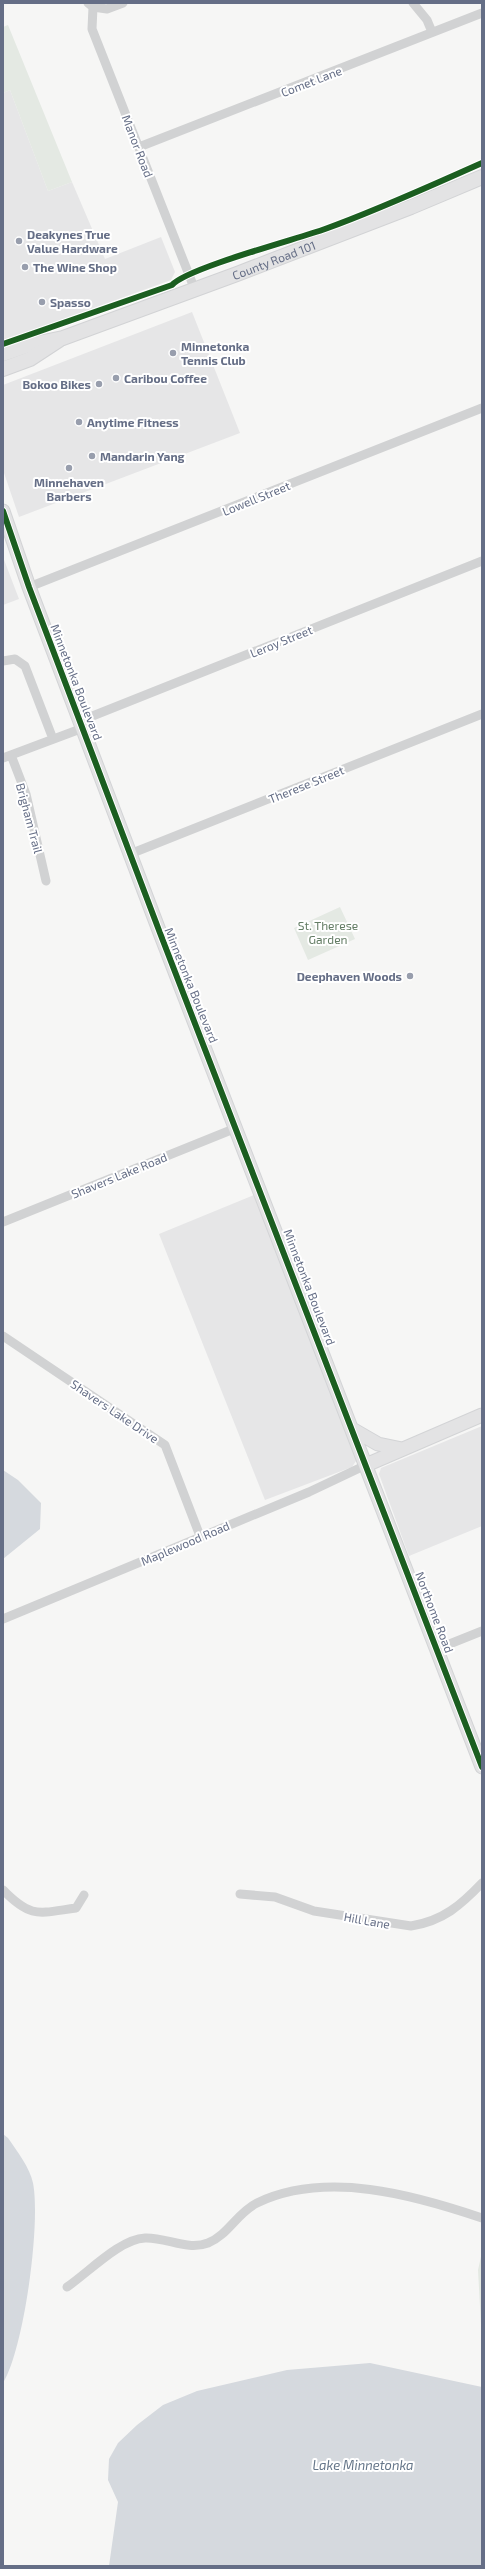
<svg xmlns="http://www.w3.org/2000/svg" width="485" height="2569" viewBox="0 0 485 2569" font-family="'Exo 2',sans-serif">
	<rect width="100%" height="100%" fill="#f6f6f5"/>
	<!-- built -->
	<path fill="#e6e6e7" d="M10,90l38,101 24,-9 33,77 56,-22 14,35 -4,8 -168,61v-248z
		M192,312l48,121 -221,84 -16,-47v-85z
		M3,557l16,42 -16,6z
		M254,1195l103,260 -1,6 -4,6 -87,33 -106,-266z
		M482,1426v100l-73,30 -30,-82 2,-6z"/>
	<!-- green -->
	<path fill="#e4e9e3" d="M8,25l64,157 -24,9 -38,-101 -7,3v-66z
		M340,907l15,32 -47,21 -14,-32z
		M482,2252v91l-4,-73z"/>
	<!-- water -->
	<path fill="#d5d9de" d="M3,1470l15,10 23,23 -1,26 -37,30z
		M3,2134l5,4c9,13 22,30 25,45 8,40 -9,166 -30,200z
		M370,2363l112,24v179h-373l9,-64 -10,-22 1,-21 9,-16 19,-18 26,-20 34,-14 90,-21z"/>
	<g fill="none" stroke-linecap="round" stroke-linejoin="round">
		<!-- secondary casing -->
		<g stroke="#d3d4d6" stroke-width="15">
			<path id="secondary" d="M3,511l26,76 131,346 322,834
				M352,1429l26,15 24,5
				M366,1465l116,-50"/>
		</g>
		<!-- primary casing -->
		<g stroke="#d2d3d5" stroke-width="16">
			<g id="primary">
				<path id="s1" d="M3,354l26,-9 34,-7 174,-64 174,-67 71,-30"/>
				<path d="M3,369l27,-10 29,-19"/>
			</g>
		</g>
		<!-- street -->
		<path stroke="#d1d2d3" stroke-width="9" d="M88,3l5,4 -1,22 103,261
			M413,3l14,17 5,12
			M93,7l14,2 16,-6
			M139,147l343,-134
			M29,587l453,-179
			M3,661l12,-2 10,7 28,73
			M80,721l402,-160
			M11,755l15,39 20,87
			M3,758l80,-30
			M130,854l352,-140
			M3,1222l233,-94
			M3,1336l162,109 35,91
			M3,1619l306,-127 57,-27
			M437,1649l45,-18
			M3,1890c28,29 36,23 73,18l8,-13
			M240,1894l35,3 39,14 97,15c32,-5 50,-21 71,-43
			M67,2287c22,-15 53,-48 78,-49 21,-1 42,13 63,5 20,-8 29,-30 49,-40 69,-33 157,-8 225,15"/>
		<!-- secondary -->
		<use href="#secondary" stroke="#e3e3e4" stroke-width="13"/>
		<!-- primary -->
		<use href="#primary" stroke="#e3e3e4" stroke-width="14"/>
		<!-- cycleway casing -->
		<g stroke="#fff" stroke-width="8">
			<path id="cycleway" d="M3,344l169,-59c15,-17 125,-46 153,-56 53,-19 105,-43 157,-66
				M3,511l26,76 131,346 322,834"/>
		</g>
		<!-- cycleway -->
		<use href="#cycleway" stroke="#1b5e20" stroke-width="6"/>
	</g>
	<!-- markers -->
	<g fill="#989ead" stroke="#fff" stroke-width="1.5">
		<circle cx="19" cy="241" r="4"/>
		<circle cx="25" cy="267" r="4"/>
		<circle cx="42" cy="302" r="4"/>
		<circle cx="173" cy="353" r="4"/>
		<circle cx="116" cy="378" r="4"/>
		<circle cx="99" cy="384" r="4"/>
		<circle cx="79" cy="422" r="4"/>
		<circle cx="92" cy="456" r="4"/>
		<circle cx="69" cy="468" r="4"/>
		<circle cx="410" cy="976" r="4"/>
	</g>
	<g text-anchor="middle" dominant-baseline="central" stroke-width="4" stroke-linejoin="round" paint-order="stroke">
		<!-- street labels -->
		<g font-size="12" fill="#656e86" stroke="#fff">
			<text transform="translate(311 81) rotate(-21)">Comet Lane</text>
			<text transform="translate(138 146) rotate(69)">Manor Road</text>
			<text stroke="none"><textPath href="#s1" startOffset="287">County Road 101</textPath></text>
			<text transform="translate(256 498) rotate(-22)">Lowell Street</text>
			<text transform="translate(281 641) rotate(-22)">Leroy Street</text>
			<text transform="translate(77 682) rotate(69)">Minnetonka Boulevard</text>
			<text transform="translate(306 784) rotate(-22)">Therese Street</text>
			<text transform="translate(30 818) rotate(75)">Brigham Trail</text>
			<text transform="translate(192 985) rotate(68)">Minnetonka Boulevard</text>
			<text transform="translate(119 1175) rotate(-22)">Shavers Lake Road</text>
			<text transform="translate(310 1287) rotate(69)">Minnetonka Boulevard</text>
			<text transform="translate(115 1411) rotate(34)">Shavers Lake Drive</text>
			<text transform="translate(185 1543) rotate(-23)">Maplewood Road</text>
			<text transform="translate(435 1612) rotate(69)">Northome Road</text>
			<text transform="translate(367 1920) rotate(10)">Hill Lane</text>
		</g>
		<!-- poi labels -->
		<g font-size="12" font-weight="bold" fill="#656e86" stroke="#fff" text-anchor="start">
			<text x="27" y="234">Deakynes True<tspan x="27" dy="14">Value Hardware</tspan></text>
			<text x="33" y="267">The Wine Shop</text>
			<text x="50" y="302">Spasso</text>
			<text x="181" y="346">Minnetonka<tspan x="181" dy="14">Tennis Club</tspan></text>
			<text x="124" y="378">Caribou Coffee</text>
			<text x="91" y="384" text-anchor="end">Bokoo Bikes</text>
			<text x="87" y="422">Anytime Fitness</text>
			<text x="100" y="456">Mandarin Yang</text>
			<text x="69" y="482" text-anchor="middle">Minnehaven<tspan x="69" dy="14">Barbers</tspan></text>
			<text x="402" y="976" text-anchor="end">Deephaven Woods</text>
		</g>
		<!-- park labels -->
		<g font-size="12" fill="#647d65" stroke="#fff">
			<text x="328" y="925">St. Therese<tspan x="328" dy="14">Garden</tspan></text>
		</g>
		<!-- water labels -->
		<g font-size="13" font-style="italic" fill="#657689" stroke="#fff">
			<text x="363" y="2465">Lake Minnetonka</text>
		</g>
	</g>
	<!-- border -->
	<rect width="485" height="2569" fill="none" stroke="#656e86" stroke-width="8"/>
</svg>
